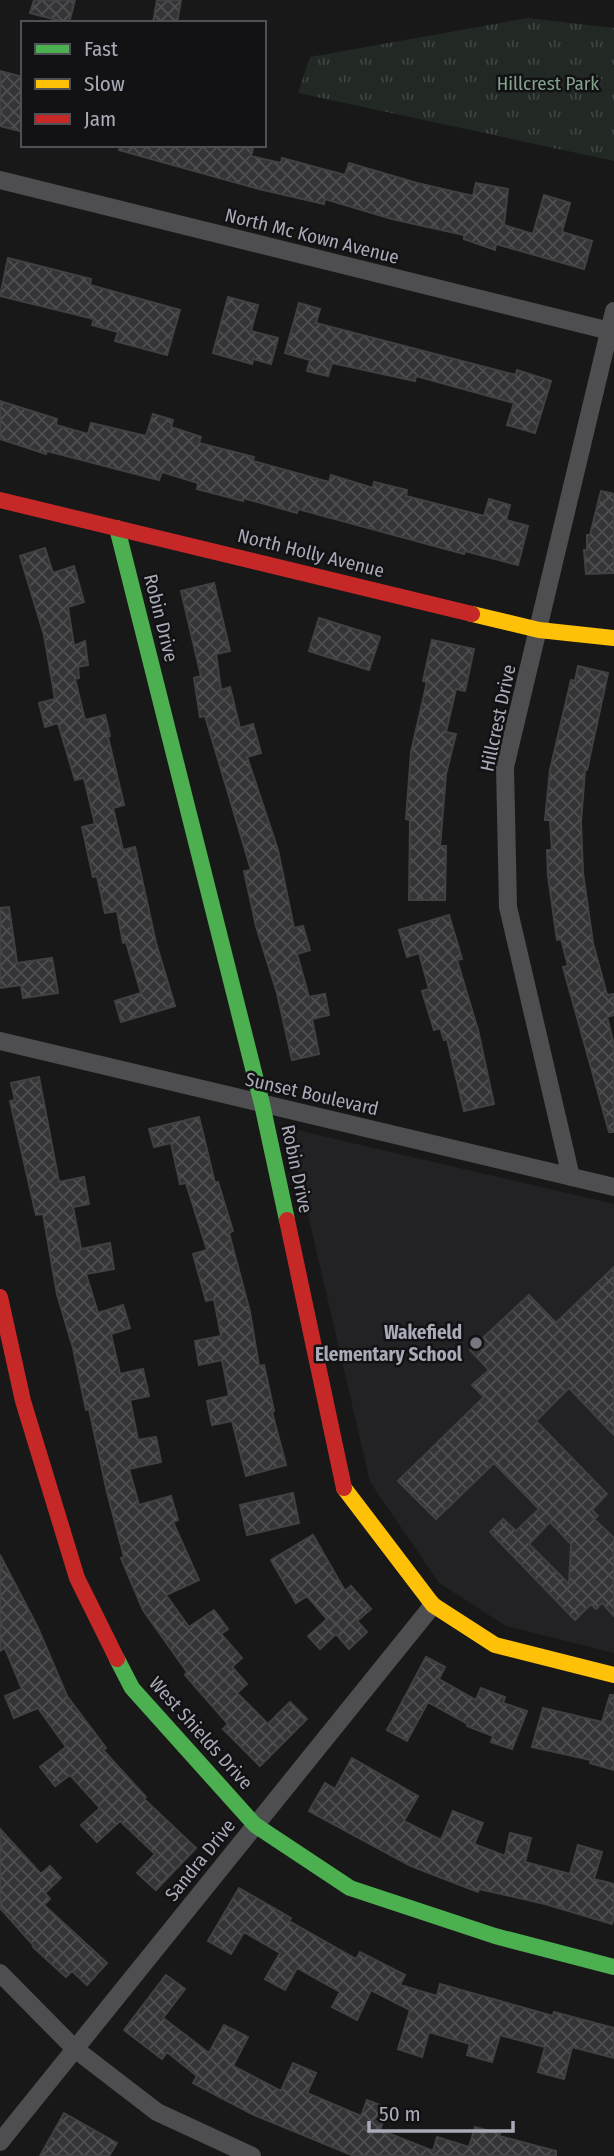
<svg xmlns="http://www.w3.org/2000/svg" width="614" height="2156" viewBox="0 0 614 2156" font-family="'Fira Sans Condensed',sans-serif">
	<defs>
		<pattern id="park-tufts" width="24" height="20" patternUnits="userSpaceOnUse" patternTransform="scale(1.75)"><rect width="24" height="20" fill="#222824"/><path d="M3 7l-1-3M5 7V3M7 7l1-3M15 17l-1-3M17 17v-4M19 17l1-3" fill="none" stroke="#3f4442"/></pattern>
		<pattern id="building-cross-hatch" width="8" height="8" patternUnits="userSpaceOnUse" patternTransform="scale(1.75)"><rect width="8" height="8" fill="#343436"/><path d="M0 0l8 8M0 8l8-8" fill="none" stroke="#4f4f51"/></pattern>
	</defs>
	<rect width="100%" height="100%" fill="#181818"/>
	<!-- built -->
	<path fill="#222224" d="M288,1128l326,76v449l-108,-27 -67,-43 -69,-101z"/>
	<!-- park -->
	<path fill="url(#park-tufts)" d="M528,18l86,10v133l-316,-68 12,-36z"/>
	<!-- building -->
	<path fill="url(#building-cross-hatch)" stroke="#414144" stroke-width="2" fill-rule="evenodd" d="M34,0h41l-6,23 -39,-10z
		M157,0h24l-4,23h-24z
		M0,71l23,6v55l-23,-6z
		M120,145h119l14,4 -2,7 30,7 1,-5 63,17 4,-12 68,20 56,13 3,-13 32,6 -4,36 29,9 11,-39 26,8 -8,29 30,9 -8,28 -88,-25 -1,6 -31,-11v-4l-72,-16 -67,-20 -1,5 -65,-15 -140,-39z
		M8,258l83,21 -1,6 90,25 -13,45 -52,-14 3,-9 -26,-7 2,-6 -94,-23z
		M228,297l30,8 -7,26 27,7 -7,26 -18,-5 -1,5 -39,-11z
		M299,303l21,6 -4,14 200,52 1,-5 34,11 -16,52 -28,-8 7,-22 -98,-27 -1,5 -83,-18 -4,13 -21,-5 3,-11 -25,-7z
		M0,401l57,18 -1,6 32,9 3,-11 55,13 7,-22 20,6 -2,7 30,10 -2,6 55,14 -1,4 76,21 2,-7 42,13 1,-6 33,8 -1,6 78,20 5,-17 21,6 -4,15 22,6 -10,39 -53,-14 -1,3 -166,-45 -1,4 -54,-15v3l-46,-12 1,-6 -36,-11 -3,8 -112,-29 -1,3 -46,-15z
		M601,491l13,3v79l-28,1 -2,-24h3v-15h3z
		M45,548l8,25 21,-7 10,36 -16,5 6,39 11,-5 3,24 -10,2 1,11 -4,1 10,41 20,-5 5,21 -2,1 16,68 -11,3 10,42 12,-3 21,96 19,63 -54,16 -6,-21 26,-8 -15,-51 -3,1 -6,-32 -12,2 -8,-37 -4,1 -11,-50 13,-3 -11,-46 -9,2 -17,-57 -13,4 -6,-24 16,-4 -11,-64 -24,-79z
		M214,583l16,68 -14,3 5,36 9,-3 10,41 13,-4 8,29 -14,4 31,93 16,78 9,-2 7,24 -13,4 12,43 16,-3 4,21 -17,4 7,35 -27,6 -15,-67 -21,-67 -12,-55 7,-1 -46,-154 -5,1 -6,-39 7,-2 -20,-85z
		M319,618l61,19 -11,33 -60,-19z
		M432,640l42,9 -9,42 -9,-2 -10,43 10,2 -10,40 -6,72h6l-1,54h-36l1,-80 -4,-1 5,-67 16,-70 -4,-1z
		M578,666l30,7 -21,97h-2l-4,52 2,51 10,70 14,52 7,-1v21l-7,2 7,28v87h-5l-46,-165 5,-1 -7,-27 -4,1 -9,-64 -1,-26h5l-2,-30h-5l5,-50 21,-90 4,1z
		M9,907l8,56 35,-5 6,35 -35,5 -2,-13 -21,3v-80z
		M449,915l13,44 -5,1 21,70 16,74 -30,7 -17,-72 -3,1 -4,-12 -6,2 -12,-39 7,-2 -10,-36 -12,4 -8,-27z
		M39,1077l20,105 25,-5 5,27 -16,3 8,42 29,-6 4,26 -28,5 12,39 25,-8 7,23 -19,6 9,40 23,-5 6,27 -19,4 8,40 18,-3 5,25 -32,7 10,36 32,-9 7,24 -5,2 26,58 -33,15 23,32 25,-17 14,19 -7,5 21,24 -10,9 15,17 -10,9 31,31 22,-22 17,17 -47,47 -37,-37 5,-5 -43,-49 2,-3 -44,-62 -22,-52 3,-1 -17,-65 -18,-83 -3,1 -13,-62 -16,-54 -14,-80 -7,1 -26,-114 5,-1 -4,-17z
		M199,1117l16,66 3,-1 15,49 -4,2 21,79 9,54 5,-1 10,46 -2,1 14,53 -40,11 -14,-55 -20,4 -5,-24 22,-5 -7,-36 -23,5 -4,-24 26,-5 -7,-37 -8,2 -13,-47 14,-4 -21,-67 -6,1 -9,-41 -17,4 -5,-18z
		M614,1267v168l-45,-47 -33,33 71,73 -15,16 6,6 -4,3 20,19v78l-12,-13 -6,6 -5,-5 -16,16 -85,-88 13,-13 13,12 23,-22 -45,-46 -58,56 -38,-38 86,-84 -12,-12 17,-15 -19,-20 59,-55 27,28zM550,1522l21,22 -2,40 -40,-40z
		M293,1493l6,30 -52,12 -7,-30z
		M313,1535l32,56 6,-5 20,23 -14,12 10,11 -18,17 -13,-15 -16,15 -12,-13 19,-17 -20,-23 -11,7 -25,-43z
		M0,1555l38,73 29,68 39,52 -3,2 43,47 -2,2 52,49 -40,42 -19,-17 18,-19 -35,-33 -23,21 -16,-17 19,-17 -30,-33 -15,11 -15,-19 26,-20 -28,-39 -24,10 -9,-22 17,-7 -17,-41 -5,3z
		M426,1657l19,10 -6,12 37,21 5,-12 24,9 -2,6 24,8 -15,38 -21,-7 2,-6 -26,-10 1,-2 -40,-22 -21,39 -20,-11z
		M610,1695h4v75l-24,-7 1,-3 -59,-13 11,-39 59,14z
		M352,1758l66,38 -14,25 37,19 12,-29 30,12 -9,21 31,12 5,-23 21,5 -6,24 45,12 8,-29 24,7 -8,27 20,5v32l-2,8 -67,-20 -66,-15 -1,3 -67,-26 -102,-55 16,-28 10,6z
		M0,1829l41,45 9,-8 11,12 -16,15 5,6 -6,6 63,58 -20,22 -15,-14 -6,6 -33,-30 1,-1 -34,-38z
		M239,1888l52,30 -2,3 67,38 4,-7 45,23 -5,10 37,11 3,-12 113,32 1,-4 60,16v30l-42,-11 -8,32 -26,-7 7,-25 -45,-12 -8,27 -25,-7 3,-11 -41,-12 -7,25 -24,-8 12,-39 -39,-20 -14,30 -25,-13 8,-15 -43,-24 -12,22 -20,-11 15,-26 -36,-21 -13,22 -23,-13z
		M166,1975l19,14 -22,29 46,35 15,-28 24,12 -15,29 48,25 12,-28 23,10 -9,20 54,23 6,-16 21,8 -8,22 53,21 4,-14 32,10 6,-20 25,7 -1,2 57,15v5h-202l-102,-42 -59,-31 4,-7 -30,-24 -5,7 -38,-29z
		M64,2113l53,30 -8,13h-69z"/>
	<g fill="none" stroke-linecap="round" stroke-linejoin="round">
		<!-- street -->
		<path stroke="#4e4e51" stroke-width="18" d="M0,180l614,152
			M0,1041l614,146
			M571,1177l-63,-270 -3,-140 109,-456
			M0,1973l75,76 82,63 95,44
			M0,2142l433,-537"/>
		<!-- fast -->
		<path stroke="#4caf50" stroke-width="16" d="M117,528l145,576 25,116
			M117,1659l15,29 123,137 95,63 145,48 119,31"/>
		<!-- slow -->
		<path stroke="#ffc107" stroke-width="16" d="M472,614l67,16 75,8
			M344,1488l89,117 62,40 119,30"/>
		<!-- jam -->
		<path stroke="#c62828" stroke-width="16" d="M0,500l472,114
			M287,1220l57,268
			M0,1297l23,104 54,177 40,81"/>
	</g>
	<!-- markers -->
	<circle fill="#777880" stroke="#121214" stroke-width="2.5" cx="476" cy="1343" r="7"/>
	<g text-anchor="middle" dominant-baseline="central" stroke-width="5" stroke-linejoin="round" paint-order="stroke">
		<!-- park labels -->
		<g font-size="19" fill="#83a18b" stroke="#121214">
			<text x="548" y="83">Hillcrest Park</text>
		</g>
		<!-- street labels -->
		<g font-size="19" fill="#aaabb8" stroke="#121214">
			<text transform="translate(312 236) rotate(14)">North Mc Kown Avenue</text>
			<text transform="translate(311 553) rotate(14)">North Holly Avenue</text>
			<text transform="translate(161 618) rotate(76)">Robin Drive</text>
			<text transform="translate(498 718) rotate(-78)">Hillcrest Drive</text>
			<text transform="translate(312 1094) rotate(13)">Sunset Boulevard</text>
			<text transform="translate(297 1169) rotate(78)">Robin Drive</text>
			<text transform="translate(201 1733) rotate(48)">West Shields Drive</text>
			<text transform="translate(200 1860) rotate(-51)">Sandra Drive</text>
		</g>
		<!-- poi labels -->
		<g font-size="19" font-weight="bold" fill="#aaabb8" stroke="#121214" text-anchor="end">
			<text x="462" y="1332">Wakefield<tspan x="462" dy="22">Elementary School</tspan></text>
		</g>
	</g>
	<!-- legend -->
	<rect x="21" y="21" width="245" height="126" fill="#121214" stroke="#4f4f56" stroke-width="2"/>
	<rect x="35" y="44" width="35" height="10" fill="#4caf50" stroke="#4f4f56" stroke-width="2"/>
	<text x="84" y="56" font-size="21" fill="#aaabb8">Fast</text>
	<rect x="35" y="79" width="35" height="10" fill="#ffc107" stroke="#4f4f56" stroke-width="2"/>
	<text x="84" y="91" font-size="21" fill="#aaabb8">Slow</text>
	<rect x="35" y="114" width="35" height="10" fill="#c62828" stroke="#4f4f56" stroke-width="2"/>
	<text x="84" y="126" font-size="21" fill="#aaabb8">Jam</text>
	<!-- scale -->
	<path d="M369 2121v10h144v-10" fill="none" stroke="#aaabb8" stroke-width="3.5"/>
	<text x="379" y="2121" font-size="21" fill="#aaabb8" stroke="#121214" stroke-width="5" paint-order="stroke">50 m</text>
</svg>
